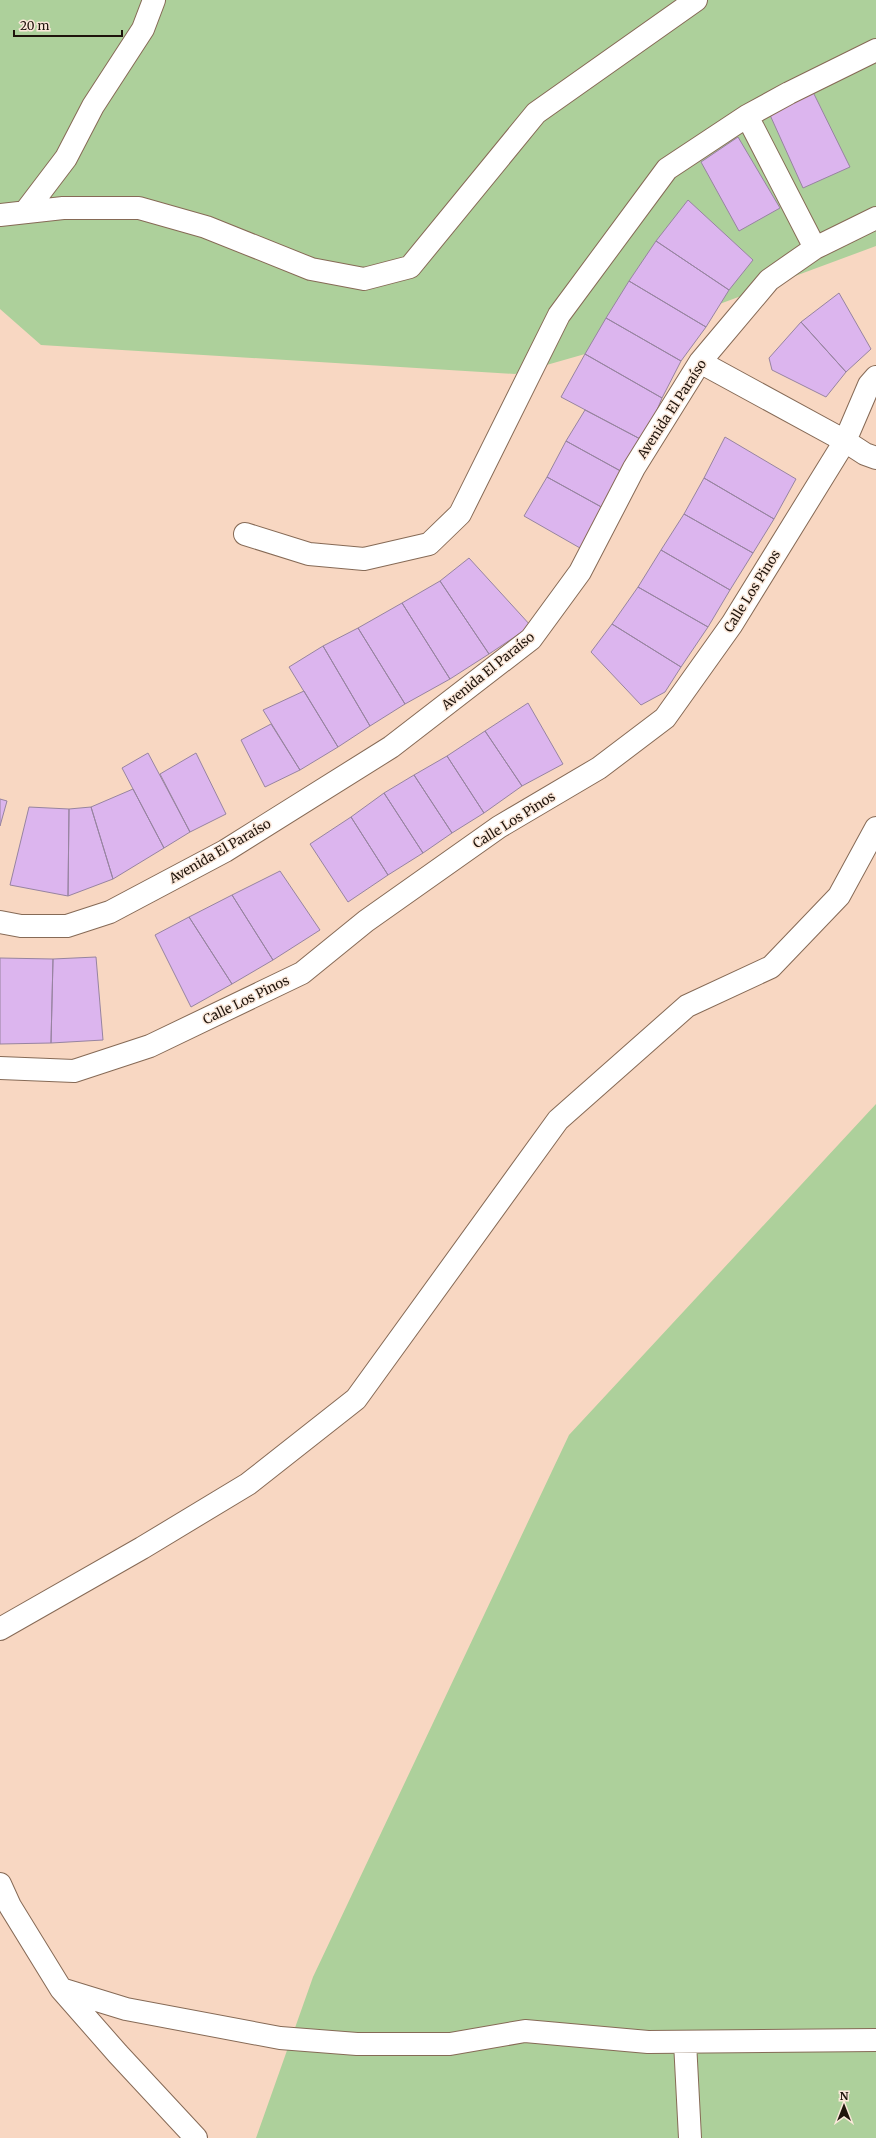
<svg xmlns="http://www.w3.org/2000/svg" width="876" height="2138" viewBox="0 0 876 2138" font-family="Merriweather,serif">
	<rect width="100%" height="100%" fill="#f8d7c2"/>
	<!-- green -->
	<path fill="#add09b" d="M0,0h876v246l-291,108 -70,20 -474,-29 -41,-36z
		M876,1104v1034h-620l57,-161 256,-542z"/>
	<!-- building -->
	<path fill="#dcb5ee" stroke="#9784a0" d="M813,92l37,75 -47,21 -33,-73z
		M738,137l42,71 -41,23 -38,-69z
		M688,200l65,60 -24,30 -73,-49z
		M656,241l73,49 -23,37 -77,-46z
		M629,281l77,46 -25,34 -75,-43z
		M839,293l32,56 -25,23 -45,-50z
		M606,318l75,43 -19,37 -77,-44z
		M801,322l45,50 -20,25 -54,-27 -3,-12z
		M585,354l77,44 -18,43 -83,-44z
		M585,410l59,31 -18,33 -60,-33z
		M725,437l71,42 -22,40 -70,-41z
		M566,441l60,33 -21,35 -58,-32z
		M547,477l58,32 -18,43 -63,-36z
		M704,478l70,41 -21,34 -69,-39z
		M684,514l69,39 -23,37 -69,-40z
		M661,550l69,40 -22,37 -70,-40z
		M469,558l62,68 -42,28 -49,-73z
		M440,581l49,73 -39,25 -48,-76z
		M638,587l70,40 -27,40 -69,-43z
		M402,603l48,76 -45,25 -47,-76z
		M612,624l69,43 -16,25 -24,13 -50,-53z
		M358,628l47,76 -35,22 -47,-80z
		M323,646l47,80 -32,21 -49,-80z
		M304,691l34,56 -38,23 -37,-60z
		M528,703l35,61 -41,22 -37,-55z
		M271,724l29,46 -35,17 -24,-47z
		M485,731l37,55 -38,27 -37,-57z
		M148,753l42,79 -26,16 -42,-80z
		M196,753l30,61 -36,18 -30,-58z
		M447,756l37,57 -32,20 -38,-58z
		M414,775l38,58 -29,20 -39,-60z
		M133,789l31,59 -51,31 -22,-72z
		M384,793l39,60 -35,22 -37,-58z
		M0,799l7,2 -7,25z
		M29,807l40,2 -1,87 -58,-11z
		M91,807l22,72 -45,17 1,-87z
		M351,817l37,58 -40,27 -38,-58z
		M280,871l40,59 -47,30 -41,-65z
		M232,895l41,65 -41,24 -43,-67z
		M189,917l43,67 -41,23 -36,-72z
		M96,957l7,83 -52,3 2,-84z
		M0,958l53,1 -2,84 -51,1z"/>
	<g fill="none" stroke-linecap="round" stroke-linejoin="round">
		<!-- minor casing -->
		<g stroke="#866a56" stroke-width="24">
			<path id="minor" d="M747,116l68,132
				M25,212l41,-54 27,-52 50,-77 11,-29
				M0,215l63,-7h76l67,19 105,42 53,10 46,-12 126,-154 160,-113
				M700,362l145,79 20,13 11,4
				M245,534l64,20 55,5 65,-15 31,-30 99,-199 108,-146 80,-53 42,-23 87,-43
				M0,922l21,4h46l43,-14 115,-61 166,-104 140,-108 49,-67 54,-104 66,-106 69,-82 46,-32 61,-30
				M0,1068l74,3 76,-25 152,-73 64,-52 133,-94 100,-59 66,-50 67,-94 113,-183 24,-56 7,-8
				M0,1629l142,-81 106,-64 108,-85 202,-279 129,-114 84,-39 68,-71 37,-68
				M0,1884l10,22 51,83 57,65 78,84
				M61,1989l65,20 154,29 77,6h93l75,-13 123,11 228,-2
				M685,2042l5,96"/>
		</g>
		<!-- minor -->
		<use href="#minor" stroke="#fff" stroke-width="22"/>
	</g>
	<g text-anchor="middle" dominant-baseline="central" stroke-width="3" stroke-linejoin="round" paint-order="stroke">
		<!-- street labels -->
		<g font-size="13" fill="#1f140c" stroke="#fbe8da">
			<text transform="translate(672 409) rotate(-57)">Avenida El Paraíso</text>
			<text transform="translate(752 591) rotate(-58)">Calle Los Pinos</text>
			<text transform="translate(488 671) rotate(-39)">Avenida El Paraíso</text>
			<text transform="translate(514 820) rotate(-32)">Calle Los Pinos</text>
			<text transform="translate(220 851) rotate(-30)">Avenida El Paraíso</text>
			<text transform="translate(246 1000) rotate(-26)">Calle Los Pinos</text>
		</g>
	</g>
	<!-- north arrow -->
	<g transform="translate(844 2106)" stroke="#fbe8da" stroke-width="3" paint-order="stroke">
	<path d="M0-3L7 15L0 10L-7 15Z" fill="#1f140c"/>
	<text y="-6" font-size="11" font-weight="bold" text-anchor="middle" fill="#1f140c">N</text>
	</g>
	<!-- scale -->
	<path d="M14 30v6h108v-6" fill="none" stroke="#1f140c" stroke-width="2"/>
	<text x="20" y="30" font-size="12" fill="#1f140c" stroke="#fbe8da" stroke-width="3" paint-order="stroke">20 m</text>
</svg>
